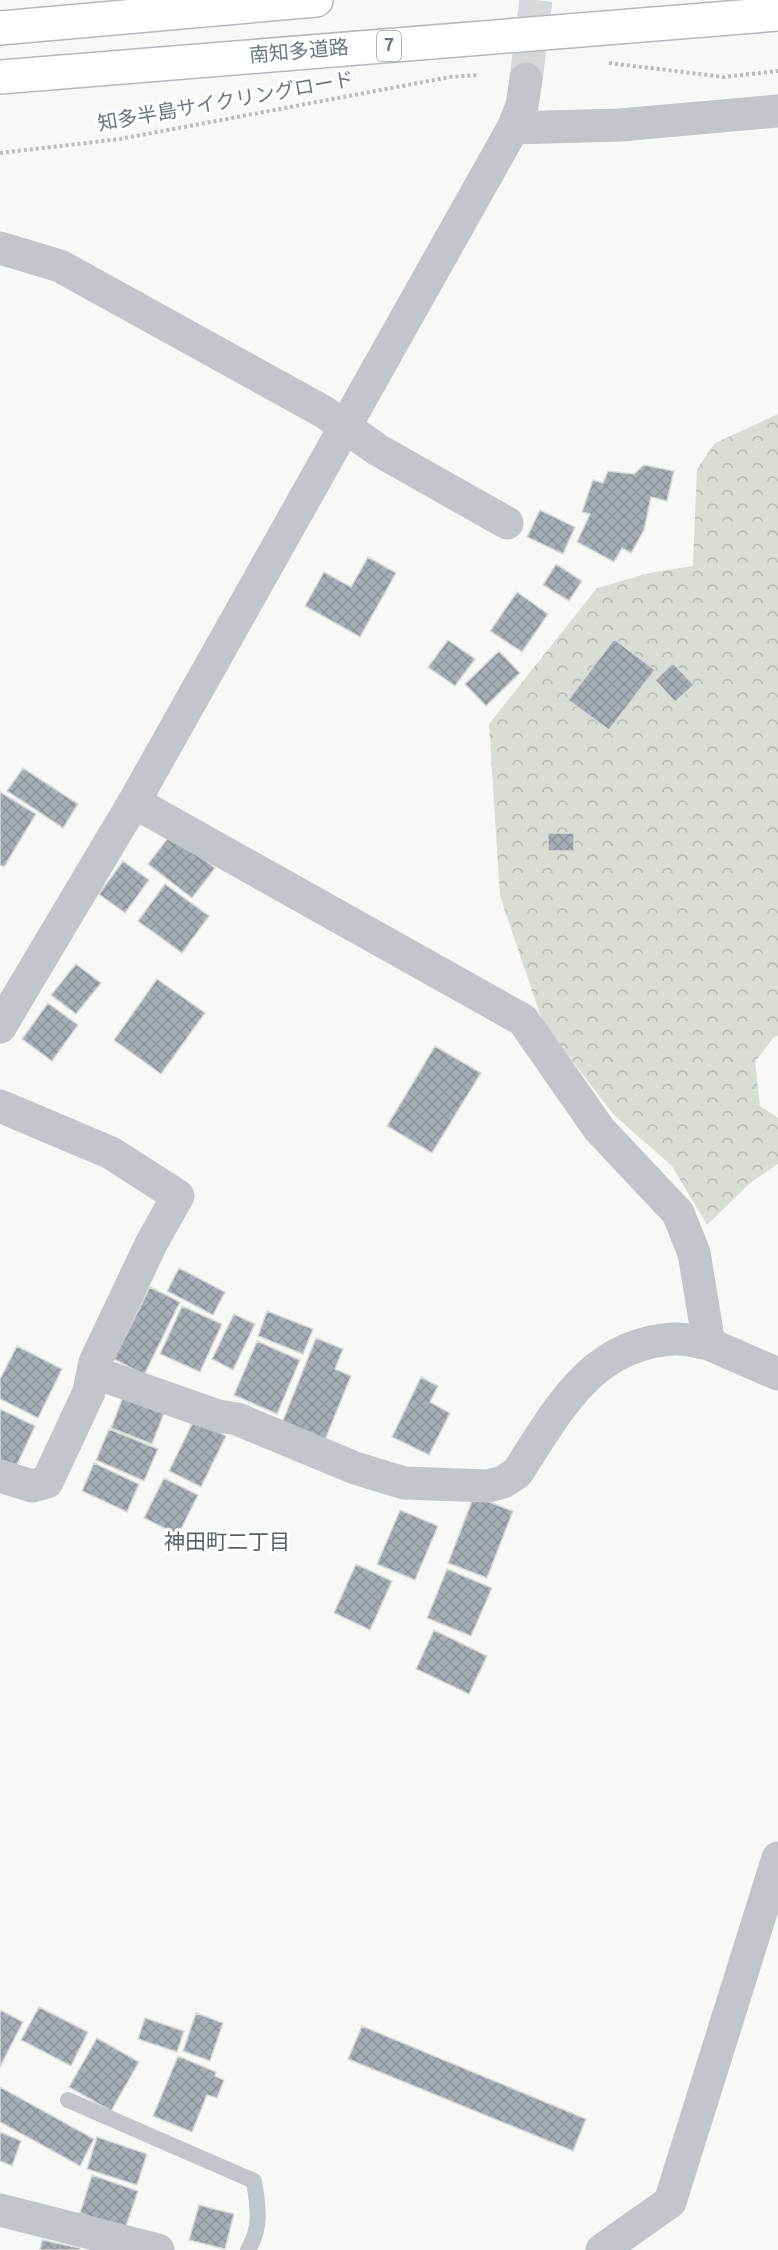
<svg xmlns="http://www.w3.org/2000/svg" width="778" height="2250" viewBox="0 0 778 2250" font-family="Overpass,'Noto Sans JP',sans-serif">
	<defs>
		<pattern id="forest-crowns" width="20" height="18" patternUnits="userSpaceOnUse" patternTransform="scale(1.5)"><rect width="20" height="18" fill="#d8ddd6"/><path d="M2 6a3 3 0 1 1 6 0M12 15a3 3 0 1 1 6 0" fill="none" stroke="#b3b8b3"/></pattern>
		<pattern id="building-cross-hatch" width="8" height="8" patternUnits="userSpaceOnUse" patternTransform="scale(1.5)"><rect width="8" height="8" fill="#a6adb4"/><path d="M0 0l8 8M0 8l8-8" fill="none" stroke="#8b9298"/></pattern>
	</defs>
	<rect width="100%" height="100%" fill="#f8f9f6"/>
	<!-- forest -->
	<path fill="url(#forest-crowns)" d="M778,414v622l-4,1 -19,25 5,44 18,12v46l-28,19 -43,42 -35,-59 -58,-51 -71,-92 -43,-127 -11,-172 108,-136 52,-15 44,-7 4,-97 18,-26z"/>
	<!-- building -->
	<path fill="url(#building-cross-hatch)" stroke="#dadad8" stroke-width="1.5" d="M644,465l30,6 -7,30 -16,-4 -7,33 -13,23 -9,-5 -8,14 -37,-20 13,-28 -8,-2 11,-32 10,3 5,-12 26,3z
		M540,510l35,17 -12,27 -36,-17z
		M368,557l28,16 -36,64 -55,-31 19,-34 27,15z
		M556,564l26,17 -13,20 -26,-16z
		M517,592l31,22 -26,38 -32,-21z
		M614,639l41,31 -46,60 -41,-30z
		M448,640l27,19 -20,27 -27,-19z
		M499,651l21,22 -34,33 -21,-22z
		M673,663l21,22 -19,17 -20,-22z
		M23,768l55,36 -15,24 -56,-37z
		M0,792l36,22 -32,53 -4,-2z
		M548,833h26v18h-26z
		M171,834l44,34 -23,30 -44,-34z
		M123,861l26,19 -24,33 -26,-19z
		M165,884l44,32 -27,37 -44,-32z
		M76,964l25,19 -25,31 -25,-19z
		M157,979l48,34 -44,61 -47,-34z
		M48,1003l30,22 -26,36 -30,-22z
		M435,1046l46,27 -49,80 -45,-27z
		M179,1268l46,24 -12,23 -46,-24z
		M150,1287l30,15 -36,73 -30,-16z
		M182,1306l40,18 -22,48 -40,-18z
		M267,1311l46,18 -10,25 -45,-18z
		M234,1314l21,10 -22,46 -21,-11z
		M316,1338l27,11 -8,20 16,7 -26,64 -43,-17z
		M257,1341l43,19 -23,54 -43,-19z
		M17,1346l45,23 -24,49 -38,-19v-20z
		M421,1377l17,9 -8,16 20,11 -21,42 -37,-18z
		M125,1392l41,16 -14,36 -41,-16z
		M0,1409l35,17 -20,43 -15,-6z
		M194,1420l32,16 -25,51 -32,-16z
		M109,1429l49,20 -14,32 -48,-21z
		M94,1463l45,21 -12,28 -45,-21z
		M164,1478l34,17 -20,40 -34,-17z
		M474,1496l39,15 -26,67 -39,-15z
		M400,1510l38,16 -23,54 -38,-16z
		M356,1564l36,17 -22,49 -36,-17z
		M447,1569l45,19 -21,48 -44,-18z
		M434,1630l53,26 -18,38 -53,-25z
		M39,2007l49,25 -17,34 -50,-26z
		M0,2010l23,12 -23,45z
		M196,2013l27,10 -13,38 -27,-10z
		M145,2018l39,13 -7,21 -39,-13z
		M362,2026l224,93 -13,32 -225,-92z
		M97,2038l42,24 -28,49 -42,-24z
		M178,2056l38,16 -1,4 9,4 -7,18 -10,-3 -15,37 -39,-16z
		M0,2087l94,52 -14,27 -80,-44z
		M0,2132l21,9 -9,25 -12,-5z
		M97,2137l50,17 -10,31 -50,-16z
		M92,2175l46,16 -13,38 -45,-16z
		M199,2205l35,9 -9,35 -36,-9z
		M42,2240l38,8v2h-40z"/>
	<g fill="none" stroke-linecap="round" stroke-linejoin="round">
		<!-- street-tunnel -->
		<path stroke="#d4d8da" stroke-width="33" stroke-dasharray="33 16" stroke-linecap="butt" d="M526,79l10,-79"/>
		<!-- highway casing -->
		<g stroke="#b5b8bc" stroke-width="36">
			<path id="highway" d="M0,28l316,-28
				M0,77l778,-63"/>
		</g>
		<!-- path -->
		<path stroke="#babdbf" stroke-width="4" stroke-dasharray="3 3" stroke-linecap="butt" d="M609,63l115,14 54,-6
			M0,153l120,-14 330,-62 29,-2"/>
		<!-- lane -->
		<path stroke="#c2c5c9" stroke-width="16" d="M68,2100l186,81c4,25 8,46 -6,69"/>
		<!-- street -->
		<path stroke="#c2c5c9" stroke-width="33" d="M513,128l107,-3 158,-14
			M0,248l60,18 264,146 54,38 129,73
			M134,802l389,218 76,109 79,84 16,40 15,91 69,30
			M0,1027l134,-225 379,-674 9,-22 4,-27
			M0,1106l111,47 67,43 -26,46 -57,120 -6,30 -42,90 -15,4 -32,-10
			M93,1372l125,44 19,3 118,49 49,15 84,3 15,-4 14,-9c40,-61 73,-129 156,-134 11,-1 25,3 36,5
			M0,2210l158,40
			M602,2250l68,-48 108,-344"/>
		<!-- highway -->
		<use href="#highway" stroke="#fff" stroke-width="33"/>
	</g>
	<g text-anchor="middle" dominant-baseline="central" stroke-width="6" stroke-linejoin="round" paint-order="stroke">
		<!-- shield labels -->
		<rect fill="#fff" stroke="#96a0aa" stroke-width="1.5" x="377" y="31" width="24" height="30" rx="4.5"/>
		<g font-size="18" font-weight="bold" fill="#697785">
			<text x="389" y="46">7</text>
		</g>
		<!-- street labels -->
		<g font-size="20" fill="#697785" stroke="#fff">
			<text transform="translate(299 53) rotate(-5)">南知多道路</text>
			<text transform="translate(226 103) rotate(-10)">知多半島サイクリングロード</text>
		</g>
		<!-- neighbourhood labels -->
		<g font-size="21" fill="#57616b" stroke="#fff">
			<text x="227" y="1543">神田町二丁目</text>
		</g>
	</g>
</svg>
